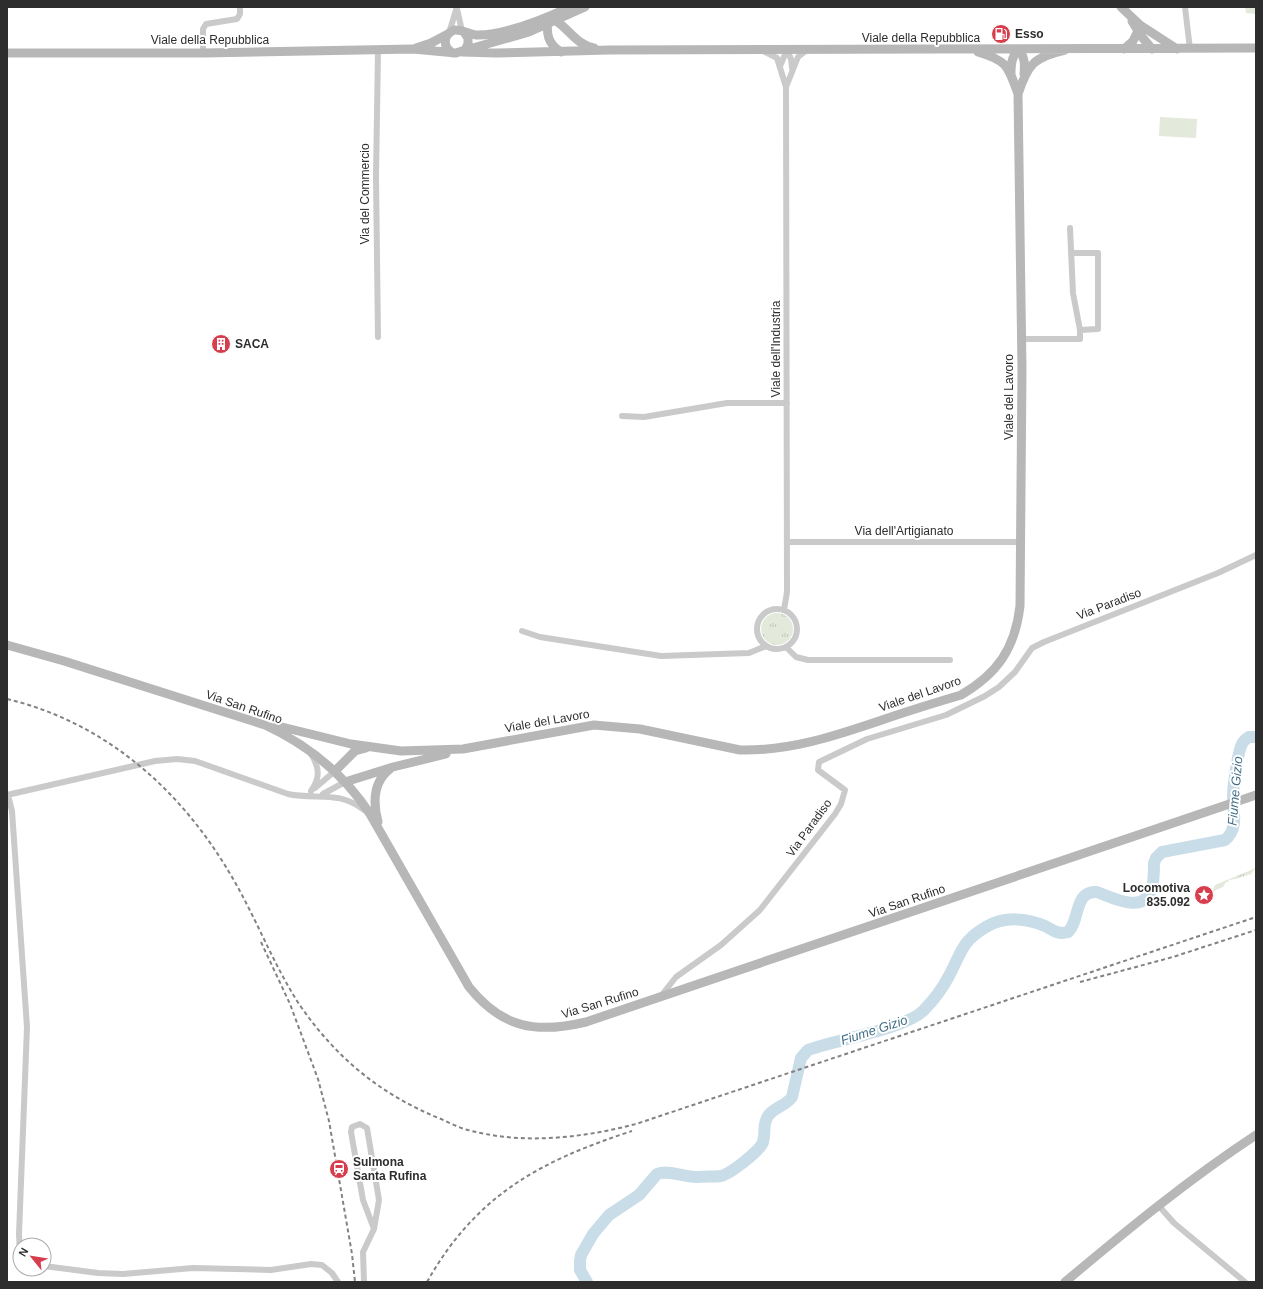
<svg xmlns="http://www.w3.org/2000/svg" width="1263" height="1289" viewBox="0 0 1263 1289" font-family="Helvetica,sans-serif">
	<defs>
		<pattern id="grass-tufts" width="24" height="20" patternUnits="userSpaceOnUse"><rect width="24" height="20" fill="#e3e9db"/><path d="M3 7l-1-3M5 7V3M7 7l1-3M15 17l-1-3M17 17v-4M19 17l1-3" fill="none" stroke="#c3c8bc"/></pattern>
	</defs>
	<rect width="100%" height="100%" fill="#fff"/>
	<!-- grass -->
	<path fill="url(#grass-tufts)" d="M1245,7h11v7l-10,-1z
		M761 629a16 16 0 1 1 32 0a16 16 0 1 1-32 0Z
		M1256,868l-6,7 -2,-1 -1,2 -2,-1 -1,2 -2,-1 -2,2 -11,2 -1,2h-2l-3,5 -11,5 3,-7z"/>
	<!-- pitch -->
	<path fill="#e3e9db" d="M1160,117l37,2 -1,19 -37,-2z"/>
	<g fill="none" stroke-linecap="round" stroke-linejoin="round">
		<!-- river -->
		<path stroke="#c9dde8" stroke-width="12" d="M587,1282l-7,-12v-9l1,-6 12,-21 16,-19 30,-20 18,-21c12,-5 29,4 42,3 7,-1 15,0 22,-1 9,-2 39,-25 42,-34 3,-9 -1,-17 5,-26 6,-9 18,-10 24,-19l9,-39 7,-8c27,-10 96,-21 115,-39 10,-10 21,-25 27,-37 12,-23 12,-33 36,-47 18,-11 41,-9 59,-1 8,4 13,9 23,6 12,-11 6,-42 29,-40 16,6 48,23 55,-4 2,-8 2,-17 2,-25l2,-5 6,-6 63,-12c14,-12 8,-28 8,-44 0,-9 5,-45 9,-52 1,-3 4,-5 7,-7h7"/>
		<!-- street -->
		<path stroke="#cacaca" stroke-width="6" d="M1185,7l5,42
			M457,9l5,22
			M449,33l8,-26
			M787,50l4,9 1,9
			M763,51l14,7 9,29 1,505 -3,18
			M203,53v-24l3,-5 31,-5 3,-5v-7
			M780,66l7,-16
			M786,87l12,-30 9,-7
			M1070,228l3,65 7,37
			M378,337l-2,-160 2,-127
			M1021,339h59v-9l18,-1v-76h-27
			M622,416l22,1 83,-14h60
			M787,542h234
			M757 629a20 20 0 1 1 40 0a20 20 0 1 1-40 0Z
			M522,631l18,6 121,19 88,-3 17,-7
			M786,647l10,10 12,3h142
			M311,754c9,14 9,24 0,37
			M315,788l20,-17
			M323,794l22,-12
			M7,795l148,-34 22,-2 18,2 93,33c28,6 51,-4 76,16
			M8,795l4,16 15,216 -8,207 1,21
			M661,996l15,-19 45,-32 39,-35 75,-96 6,-10 4,-14 -27,-20 1,-8 48,-23 79,-24 39,-19 14,-9 16,-15 17,-24 12,-6 174,-69 38,-18
			M1158,1205l16,18 71,59
			M44,1266l54,7 25,1 70,-6 78,2 40,-6 11,1 10,8 6,9
			M364,1282l-1,-30 11,-23 5,-29 -12,-72 -7,-4 -8,3 -1,5 12,68 11,29"/>
		<!-- secondary -->
		<path stroke="#b7b7b7" stroke-width="9" d="M1121,7l19,18 37,24
			M553,19c15,8 23,26 41,29
			M548,20c-2,14 0,24 13,32
			M1132,21l10,16 10,12
			M416,48l15,-5 17,-9
			M1018,49c7,8 7,15 6,25
			M1124,49l9,-8 5,-10
			M466,50l63,-18 56,-25
			M462,52l34,1 113,-3 647,-2
			M978,52c30,9 30,14 40,42
			M7,53h196l210,-4 43,4 9,-3 3,-6v-6l-4,-6
			M453,53c-11,-6 -10,-18 1,-23 8,-1 16,5 24,5 29,0 66,-16 92,-28
			M1011,73c0,-10 1,-16 7,-24
			M7,645l57,16 201,64c43,20 79,49 105,89l99,173c33,41 67,47 117,35l670,-227
			M274,725l77,19 50,7 62,-2 131,-24 46,4 100,21c50,1 95,-14 142,-30 26,-9 52,-17 79,-25 36,-21 54,-46 59,-89l2,-237 -4,-275c10,-30 16,-37 47,-44
			M335,771l20,-20 11,-3
			M345,782l48,-15 53,-13
			M378,822c-5,-19 -5,-40 12,-53
			M1065,1282c62,-52 124,-103 191,-147"/>
		<!-- rail -->
		<path stroke="#828282" stroke-width="2" stroke-dasharray="4 3" stroke-linecap="butt" d="M7,699c97,23 172,89 222,173 26,43 43,90 70,132 37,54 82,91 142,115 9,4 18,9 27,11 55,15 114,8 168,-6l620,-207
			M261,942l29,62 28,75 11,42 23,133 3,28
			M1080,982l93,-25 83,-27
			M427,1282c49,-87 113,-121 205,-151"/>
	</g>
	<!-- icons -->
	<defs>
		<g id="fuel-disc" transform="scale(1)"><circle r="9.5" fill="#d63d4d" stroke="#fff"/><path d="M-5.5-6h7V0h2V4h1.3V-2.5L3-4.5l.8-.8L6-3V5H2.5V1h-1V6h-7ZM-4.2-4.7v3.2H.2V-4.7Z" fill="#fff"/></g>
		<g id="building-disc" transform="scale(1)"><circle r="9.5" fill="#d63d4d" stroke="#fff"/><path d="M-4-6H4V6H1V3H-1V6H-4ZM-2.5-4.3h1.7v1.8h-1.7ZM.8-4.3h1.7v1.8H.8ZM-2.5-1h1.7V.8h-1.7ZM.8-1h1.7V.8H.8Z" fill="#fff"/></g>
		<g id="sight-disc" transform="scale(1)"><circle r="9.5" fill="#d63d4d" stroke="#fff"/><path d="M0-6L1.8-2.2L6-1.7L2.9 1.2L3.7 5.4L0 3.3L-3.7 5.4L-2.9 1.2L-6-1.7L-1.8-2.2Z" fill="#fff"/></g>
		<g id="station-disc" transform="scale(1)"><circle r="9.5" fill="#d63d4d" stroke="#fff"/><path d="M-3-6H3Q5-6 5-4V2Q5 4 3 4L4.5 6H3L1.5 4h-3L-3 6H-4.5L-3 4Q-5 4-5 2V-4Q-5-6-3-6ZM-3.5-4v3h7v-3ZM-3.5 1v1.5H-2V1ZM2 1v1.5H3.5V1Z" fill="#fff"/></g>
	</defs>
	<g fill-rule="evenodd">
		<use href="#fuel-disc" x="1001" y="34"/>
		<use href="#building-disc" x="221" y="344"/>
		<use href="#sight-disc" x="1204" y="895"/>
		<use href="#station-disc" x="339" y="1169"/>
	</g>
	<g text-anchor="middle" dominant-baseline="central" stroke-width="4" stroke-linejoin="round" paint-order="stroke">
		<!-- poi labels -->
		<g font-size="12" font-weight="bold" fill="#2d2d2d" stroke="#fff" text-anchor="start">
			<text x="1015" y="34">Esso</text>
			<text x="235" y="344">SACA</text>
			<text x="1190" y="888" text-anchor="end">Locomotiva<tspan x="1190" dy="14">835.092</tspan></text>
			<text x="353" y="1162">Sulmona<tspan x="353" dy="14">Santa Rufina</tspan></text>
		</g>
		<!-- street labels -->
		<g font-size="12" fill="#2d2d2d" stroke="#fff">
			<text x="921" y="38">Viale della Repubblica</text>
			<text x="210" y="40">Viale della Repubblica</text>
			<text transform="translate(365 194) rotate(-90)">Via del Commercio</text>
			<text transform="translate(776 349) rotate(-90)">Viale dell'Industria</text>
			<text transform="translate(1009 397) rotate(-90)">Viale del Lavoro</text>
			<text x="904" y="531">Via dell'Artigianato</text>
			<text transform="translate(1109 604) rotate(-21)">Via Paradiso</text>
			<text transform="translate(920 694) rotate(-19)">Viale del Lavoro</text>
			<text transform="translate(244 707) rotate(19)">Via San Rufino</text>
			<text transform="translate(547 721) rotate(-10)">Viale del Lavoro</text>
			<text transform="translate(809 828) rotate(-54)">Via Paradiso</text>
			<text transform="translate(907 901) rotate(-19)">Via San Rufino</text>
			<text transform="translate(600 1003) rotate(-17)">Via San Rufino</text>
		</g>
		<!-- water labels -->
		<g font-size="13" font-style="italic" fill="#426f87" stroke="#fff">
			<text transform="translate(1235 791) rotate(-85)">Fiume Gizio</text>
			<text transform="translate(874 1030) rotate(-18)">Fiume Gizio</text>
		</g>
	</g>
	<!-- border -->
	<rect width="1263" height="1289" fill="none" stroke="#2d2d2d" stroke-width="16"/>
	<!-- north arrow -->
	<g transform="translate(32 1257) rotate(300)"><circle r="19" fill="#ffffff" stroke="#ababab"/>
	<path d="M0-3L7 15L0 10L-7 15Z" fill="#d63d4d"/>
	<text y="-6" font-size="11" font-weight="bold" text-anchor="middle" fill="#2d2d2d">N</text>
	</g>
</svg>
